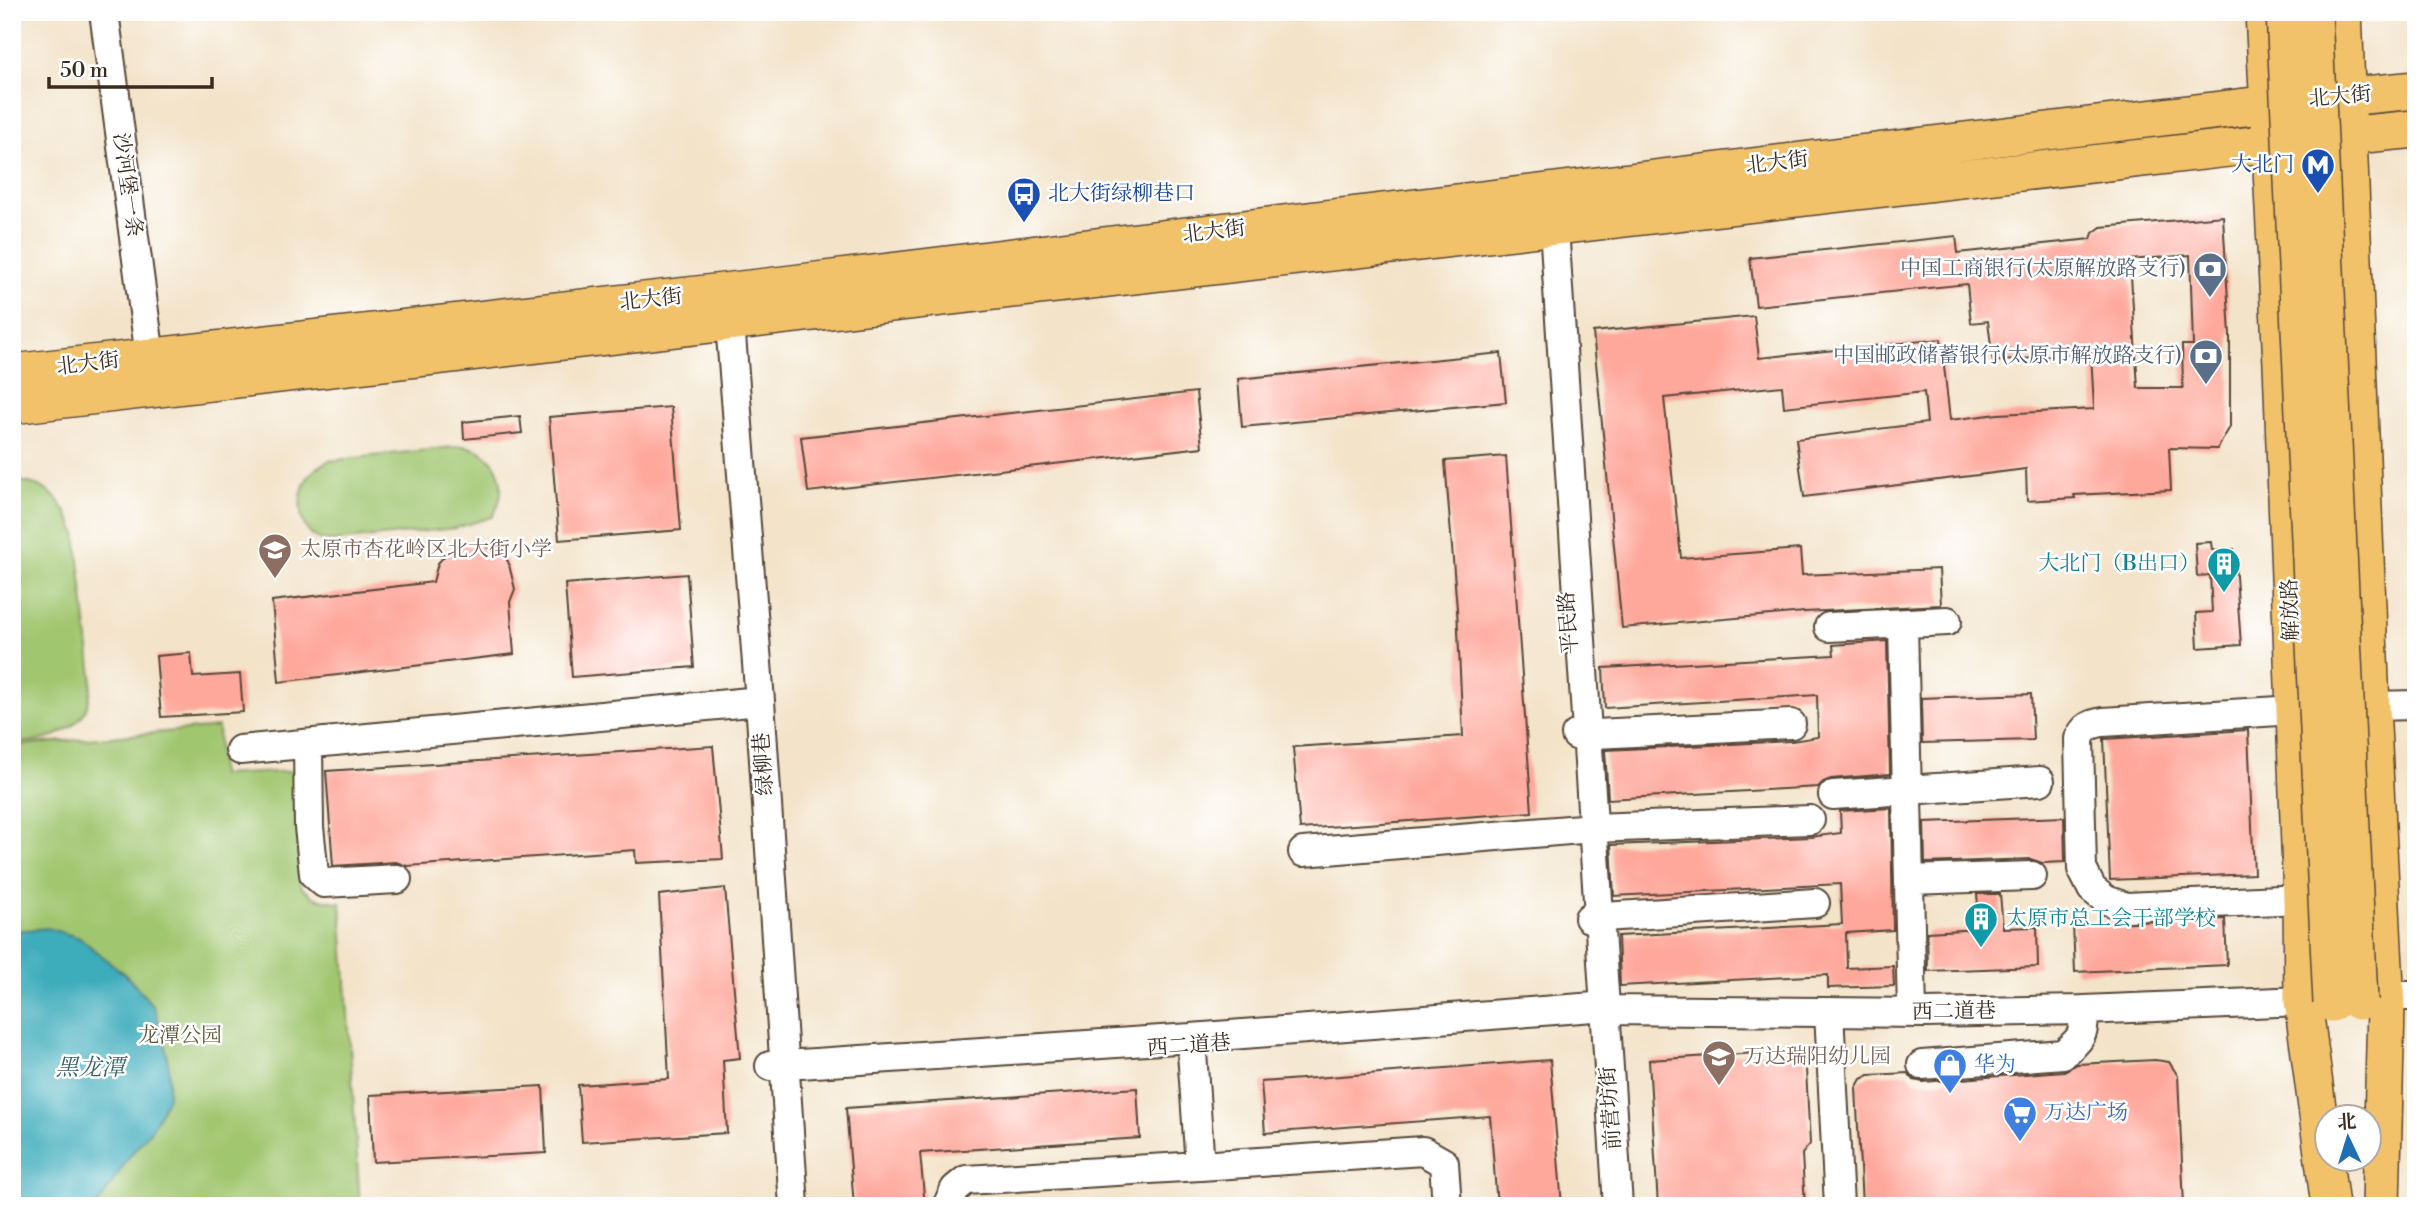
<svg xmlns="http://www.w3.org/2000/svg" width="2428" height="1218" viewBox="0 0 2428 1218" font-family="'Libre Bodoni','Noto Serif SC',serif">
	<rect width="100%" height="100%" fill="#fff"/>
	<filter id="ink" filterUnits="userSpaceOnUse"><feTurbulence type="fractalNoise" baseFrequency=".0143" numOctaves="2"/><feDisplacementMap in="SourceGraphic" scale="14" xChannelSelector="R" yChannelSelector="G"/><feConvolveMatrix kernelMatrix="1 2 1 2 8 2 1 2 1" color-interpolation-filters="sRGB"/></filter>
	<filter id="wash" filterUnits="userSpaceOnUse"><feTurbulence type="fractalNoise" baseFrequency=".00686" numOctaves="4" result="noise"/><feDisplacementMap in="SourceGraphic" scale="28" xChannelSelector="R" yChannelSelector="G"/><feGaussianBlur stdDeviation="1.57" result="paint"/><feColorMatrix in="noise" values="0 0 0 0 0 0 0 0 0 0 0 0 0 0 0 0 0 1.4 0 .05"/><feComposite in="paint" operator="in"/></filter>
	<g filter="url(#wash)">
		<rect width="100%" height="100%" fill="#f3e3c9"/>
		<!-- green -->
		<path fill="#a1c670" stroke="#6e7847" stroke-width="2" d="M463,446c37,5 48,42 29,71l-36,11 -120,13c-5,0 -12,0 -17,-2 -23,-8 -23,-48 -9,-64 4,-6 12,-10 18,-14z
			M12,481c36,0 52,21 64,52l16,143c-1,11 -1,22 -6,33 -12,24 -48,37 -74,32z
			M218,727l2,48 75,-4 6,116 14,11 26,5 19,303h-348v-460z"/>
		<!-- water -->
		<path fill="#3dacbb" stroke="#3c6b6c" stroke-width="2" d="M48,928l32,10 47,38 27,31 10,30 5,32 -1,28 -16,32 -23,28 -32,49h-85v-275z"/>
		<g id="blocks">
			<!-- building -->
			<path fill="#fea89b" fill-rule="evenodd" d="M2223,216l7,119v92l-13,22 -48,-1 2,42 -97,5 1,3 -48,3 -1,-32 -222,28 -8,-58 131,-16 -3,-31 -140,15 -2,-21 -118,12 17,160 119,-9 2,26 137,-6 2,36 -136,7 -183,16 -29,-296 161,-16 5,42 182,-19 9,81 48,-6 96,-5 -3,-57 -98,10 -5,-41 -17,2 -4,-39 -211,22 -6,-48 206,-22 2,17 133,-14 2,-6 8,-6zM2190,255l3,90h-11l1,43h-45l-8,-128z
				M1501,353l5,49 -264,25 -4,-48z
				M1196,392l6,55 -394,45 -7,-55z
				M671,407l10,123 -122,10 -10,-123z
				M520,416l2,17 -58,6 -1,-17z
				M1506,456l26,356 -232,17 -7,-82 170,-11 -6,-127 -12,-148z
				M2211,542l1,8 22,-1 7,96 -43,3 -2,-35 16,-1 -2,-37 -13,1 -2,-33z
				M464,544h17l15,7 12,10 7,28 -5,13 4,52 -235,28 -7,-81 161,-19 5,-19 11,-12z
				M687,574l7,93 -122,10 -7,-93z
				M1887,641l3,133 -59,5 -8,3 -5,5 -210,12 -3,-49 187,-9 26,-4 -1,-42 -212,13 -2,-40 231,-13 -1,-10z
				M191,653l2,24 47,-3 3,38 -82,5 -5,-61z
				M2031,694l2,46 -111,3 -1,-45z
				M2248,730l6,144 -144,6 -6,-141z
				M713,746l10,113 -87,4 -1,-13 -228,16 -11,-4 -63,4 -7,-95z
				M1891,808l2,122 -47,3 1,35 46,-2 1,20 -66,2v-13l-208,11 -2,-50 224,-12 -2,-40 -226,12 -3,-51 200,-8 30,-4 -1,-22z
				M2064,817l1,45 -23,1 -11,-4 -106,4 -1,-41z
				M725,888l15,170 -17,2 4,73 -145,9 -4,-57 91,-6 -10,-184z
				M1977,894h23l3,34 34,-1 1,40 -110,4 -1,-39 53,-3z
				M2225,919l2,46 -152,7 -2,-48z
				M1805,1050l5,94 -8,10 3,52h-147l-9,-146z
				M1550,1060l12,146h-65l-7,-90 -225,17 -4,-51z
				M2155,1060l14,2 9,14 6,130h-322l-6,-118 5,-9 8,-4 39,-2 6,7 9,2 141,-11 13,-7z
				M543,1086l3,67 -173,9 -3,-67z
				M1137,1088l3,50 -220,15 5,53h-71l-8,-98z"/>
		</g>
	</g>
	<g filter="url(#ink)">
		<use href="#blocks" fill-opacity="0" stroke="#574638" stroke-width="2"/>
		<g fill="none" stroke-linecap="round" stroke-linejoin="round">
			<!-- minor casing -->
			<g stroke="#574638" stroke-width="32">
				<path id="minor" d="M104,12l46,345
					M1554,227l64,979
					M730,323l30,378 34,505
					M1903,624l9,389
					M1829,627l118,-6
					M2371,706l45,-1
					M2295,710l-192,12c-13,2 -19,5 -24,17l3,130 10,20 14,11 20,7 176,-8
					M1576,735l215,-11
					M308,744l1,83 5,47 10,9 73,-4
					M240,750l520,-49
					M1833,795l207,-14
					M1303,852l290,-24 217,-8
					M1909,880l123,-4
					M1589,918l226,-15
					M2386,996h30
					M1829,1012l10,194
					M1922,1065l141,-11c19,-16 22,-19 20,-44
					M770,1066l421,-28 403,-31 11,3 320,3 158,-3 220,-9
					M1200,1166l223,-15 21,12 3,43
					M947,1206l8,-17 11,-9 234,-14 -9,-128"/>
			</g>
			<!-- major casing -->
			<g stroke="#574638" stroke-width="40">
				<path id="major" d="M2264,12l18,352 20,535 1,102 27,205
					M2343,12l28,694 15,301 -5,199
					M12,373l755,-86 1503,-183 146,-14
					M12,405l2260,-262 144,-14"/>
			</g>
			<!-- minor -->
			<use href="#minor" stroke="#fff" stroke-width="28"/>
			<!-- major -->
			<use href="#major" stroke="#f2c26a" stroke-width="37"/>
			<!-- major-bridge casing -->
			<g stroke="#574638" stroke-width="40" stroke-linecap="butt">
				<path id="major-bridge" d="M2285,12l47,991
					M2313,12l46,989"/>
			</g>
			<!-- major-bridge -->
			<use href="#major-bridge" stroke="#f2c26a" stroke-width="37"/>
		</g>
	</g>
	<!-- icons -->
	<defs>
		<g id="metro-pin" transform="scale(1.75)"><path d="M0 17L-7.5 6A9.5 9.5 0 1 1 7.5 6Z" fill="#1a4fb4" stroke="#fff"/><path d="M-5.5 5V-5H-3L0 0L3-5H5.5V5H3V-.5L0 4L-3-.5V5Z" fill="#fff"/></g>
		<g id="bus-pin" transform="scale(1.75)"><path d="M0 17L-7.5 6A9.5 9.5 0 1 1 7.5 6Z" fill="#1a4fb4" stroke="#fff"/><path d="M-5-6H5V4H4V6H2V4H-2V6H-4V4H-5ZM-3.5-4V0h7V-4ZM-3.5 1.2v1.5H-2V1.2ZM2 1.2v1.5H3.5V1.2Z" fill="#fff"/></g>
		<g id="bank-pin" transform="scale(1.75)"><path d="M0 17L-7.5 6A9.5 9.5 0 1 1 7.5 6Z" fill="#5c6f8a" stroke="#fff"/><path d="M-6-4H6V4H-6ZM0-2.3a2.3 2.3 0 1 0 0 4.6a2.3 2.3 0 1 0 0-4.6Z" fill="#fff"/></g>
		<g id="school-pin" transform="scale(1.75)"><path d="M0 17L-7.5 6A9.5 9.5 0 1 1 7.5 6Z" fill="#8d6e63" stroke="#fff"/><path d="M0-5L7-2L0 1L-7-2ZM-4 1L0 2.5L4 1V4Q0 6-4 4Z" fill="#fff"/></g>
		<g id="building-pin" transform="scale(1.75)"><path d="M0 17L-7.5 6A9.5 9.5 0 1 1 7.5 6Z" fill="#0f9aa8" stroke="#fff"/><path d="M-4-6H4V6H1V3H-1V6H-4ZM-2.5-4.3h1.7v1.8h-1.7ZM.8-4.3h1.7v1.8H.8ZM-2.5-1h1.7V.8h-1.7ZM.8-1h1.7V.8H.8Z" fill="#fff"/></g>
		<g id="shop-pin" transform="scale(1.75)"><path d="M0 17L-7.5 6A9.5 9.5 0 1 1 7.5 6Z" fill="#3f7fe0" stroke="#fff"/><path d="M-5-2.5h2.3a2.7 3.5 0 0 1 5.4 0H5L5.5 6h-11ZM-1.5-2.5h3a1.5 2.3 0 0 0-3 0Z" fill="#fff"/></g>
		<g id="supermarket-pin" transform="scale(1.75)"><path d="M0 17L-7.5 6A9.5 9.5 0 1 1 7.5 6Z" fill="#3f7fe0" stroke="#fff"/><path d="M-6-5.5h2.5l.6 2H6L4.5 2H-2.5L-4.4-4H-6ZM-1.5 3.2a1.3 1.3 0 1 0 .1 0ZM3 3.2a1.3 1.3 0 1 0 .1 0Z" fill="#fff"/></g>
	</defs>
	<g fill-rule="evenodd">
		<use href="#metro-pin" x="2318" y="165"/>
		<use href="#bus-pin" x="1024" y="194"/>
		<use href="#bank-pin" x="2210" y="269"/>
		<use href="#bank-pin" x="2206" y="356"/>
		<use href="#school-pin" x="275" y="550"/>
		<use href="#building-pin" x="2224" y="564"/>
		<use href="#building-pin" x="1981" y="919"/>
		<use href="#school-pin" x="1719" y="1057"/>
		<use href="#shop-pin" x="1950" y="1065"/>
		<use href="#supermarket-pin" x="2020" y="1113"/>
	</g>
	<g text-anchor="middle" dominant-baseline="central" stroke-width="5" stroke-linejoin="round" paint-order="stroke">
		<!-- street labels -->
		<g font-size="21" fill="#3b2a1e" stroke="#fff">
			<text transform="translate(2340 97) rotate(-5)">北大街</text>
			<text transform="translate(1777 163) rotate(-7)">北大街</text>
			<text transform="translate(127 185) rotate(82)">沙河堡一条</text>
			<text transform="translate(1214 232) rotate(-7)">北大街</text>
			<text transform="translate(651 300) rotate(-6)">北大街</text>
			<text transform="translate(88 364) rotate(-7)">北大街</text>
			<text transform="translate(2291 610) rotate(-92)">解放路</text>
			<text transform="translate(1569 623) rotate(-94)">平民路</text>
			<text transform="translate(764 764) rotate(-94)">绿柳巷</text>
			<text transform="translate(1954 1012) rotate(-1)">西二道巷</text>
			<text transform="translate(1189 1046) rotate(-4)">西二道巷</text>
			<text transform="translate(1611 1108) rotate(-94)">前营坊街</text>
		</g>
		<!-- transit labels -->
		<g font-size="21" fill="#164399" stroke="#fff" text-anchor="end">
			<text x="2294" y="165">大北门</text>
			<text x="1048" y="194" text-anchor="start">北大街绿柳巷口</text>
		</g>
		<!-- service labels -->
		<g font-size="21" fill="#4e5e75" stroke="#fff" text-anchor="end">
			<text x="2186" y="269">中国工商银行(太原解放路支行)</text>
			<text x="2182" y="356">中国邮政储蓄银行(太原市解放路支行)</text>
		</g>
		<!-- education labels -->
		<g font-size="21" fill="#785e54" stroke="#fff" text-anchor="start">
			<text x="300" y="550">太原市杏花岭区北大街小学</text>
			<text x="1744" y="1057">万达瑞阳幼儿园</text>
		</g>
		<!-- culture labels -->
		<g font-size="21" fill="#0d838f" stroke="#fff" text-anchor="end">
			<text x="2200" y="564">大北门（B出口）</text>
			<text x="2006" y="919" text-anchor="start">太原市总工会干部学校</text>
		</g>
		<!-- park labels -->
		<g font-size="21" fill="#5a5937" stroke="#fff">
			<text x="180" y="1036">龙潭公园</text>
		</g>
		<!-- shop labels -->
		<g font-size="21" fill="#366cbe" stroke="#fff" text-anchor="start">
			<text x="1974" y="1065">华为</text>
			<text x="2044" y="1113">万达广场</text>
		</g>
		<!-- water labels -->
		<g font-size="23" font-style="italic" fill="#3c6465" stroke="#fff">
			<text x="90" y="1068">黑龙潭</text>
		</g>
	</g>
	<!-- margin -->
	<rect width="2428" height="1218" fill="none" stroke="#fff" stroke-width="42"/>
	<!-- north arrow -->
	<g transform="translate(2348 1138) rotate(356)"><circle r="33" fill="#ffffff" stroke="#b1aaa5" stroke-width="2"/>
	<path d="M0-5L12 26L0 18L-12 26Z" fill="#1f6fb2"/>
	<text y="-10" font-size="19" font-weight="bold" text-anchor="middle" fill="#3b2a1e">北</text>
	</g>
	<!-- scale -->
	<path d="M49 77v10h163v-10" fill="none" stroke="#3b2a1e" stroke-width="3.5"/>
	<text x="60" y="77" font-size="21" fill="#3b2a1e" stroke="#ffffff" stroke-width="5" paint-order="stroke">50 m</text>
</svg>
